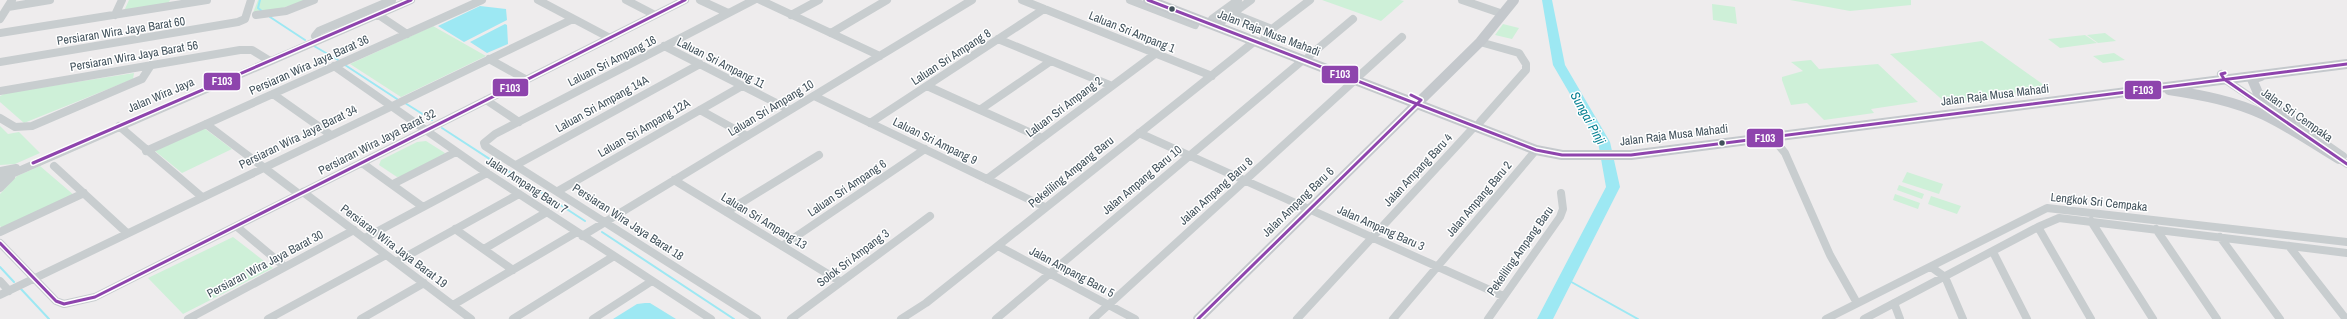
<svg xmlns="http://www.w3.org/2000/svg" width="2347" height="319" viewBox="0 0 2347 319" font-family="'Archivo Narrow',sans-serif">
	<rect width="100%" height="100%" fill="#eeeced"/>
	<!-- green -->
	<path fill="#cef0d8" d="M129,0h41l-2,4 -44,7z
		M258,0h49l-25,8 -29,5z
		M1322,0h78l4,1 -23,20z
		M1790,0h121v5l-61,6z
		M1712,4l23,3 2,17 -24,-4z
		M1503,24l16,4 -7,11 -17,-4z
		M433,26l53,30 -85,41 -51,-33z
		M2105,33l11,8 -18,2 -11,-8z
		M2085,35l12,8 -37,5 -12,-9z
		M1982,41l66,47 -101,16 -57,-50z
		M2114,53l11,7 -22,3 -10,-7z
		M1811,60l8,9 59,-5 40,38 -47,7 3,4 -50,7 -17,-17 -16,2 -9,-25v-3l21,-6 -12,-9z
		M134,73l-1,6 -109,44 -24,-21v-6l6,-3z
		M0,126l8,8 11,-2 21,21 -25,11 -15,1z
		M204,128l28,21 -50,24 -27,-22z
		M426,141l19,12 -2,3 -38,20 -8,1 -18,-12 2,-5 36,-18z
		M40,166l35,30 -72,33 -3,-3v-32l17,-18z
		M1907,172l36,12 -4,10 -37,-12z
		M1899,185l25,9 -2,5 -25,-9z
		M1895,194l25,9 -2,6 -25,-9z
		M1931,196l30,10 -4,8 -29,-10z
		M233,237l40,31 -90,46 -35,-36z"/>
	<!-- water -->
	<path fill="#9de8f3" d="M480,6l26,3 1,11 -43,22 -26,-16z
		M505,24l2,1 1,19 -21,9 -17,-11z
		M645,303h5l26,16h-63l24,-15z"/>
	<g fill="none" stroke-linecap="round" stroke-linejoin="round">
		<!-- stream -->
		<path stroke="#9de8f3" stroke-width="2" d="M260,0l-2,8 5,4
			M270,17l35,23
			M314,46l24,14
			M345,65l52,34
			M405,103l27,17
			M442,128l143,93
			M602,232l132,87
			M0,267l14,15
			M1566,279l72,40
			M21,289l28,30"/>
		<!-- river -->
		<path fill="#9de8f3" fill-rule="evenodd" d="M1542,0h10l13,65 45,77 10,45 -67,132h-16l69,-132 -8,-45 -45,-77z"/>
		<!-- minor -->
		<path stroke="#c8cdcf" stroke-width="8" d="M538,0l72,38
			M626,0l29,15
			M700,0l28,13
			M754,0l-259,134 -11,9 1,3 272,173
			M760,0l120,56
			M1022,0l190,76
			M1130,0l65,25
			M1238,0l-26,19 1,6 8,-3 30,-22
			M1462,0l41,14
			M8,7l42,-7
			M374,12l33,22
			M1229,12l43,17
			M115,15l7,-15
			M256,15l30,-4 28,-11
			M791,15l28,-15
			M0,19l12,-19
			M0,33l207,-33
			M831,33l56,-33
			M320,39l-5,-3 4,-5 73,-31
			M998,39l114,47
			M1264,39l8,-10 38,-29
			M1480,42l39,11 7,11v6l-46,52
			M664,46l126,64
			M1309,56l44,-37
			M489,59l38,21
			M0,62l238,-40 7,-3 6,-19
			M334,66l153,107 224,146
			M2221,74l3,5 64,43
			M1359,76l43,-39
			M927,86l115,52
			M0,91l240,-41h12l18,11
			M273,94l58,41
			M814,96l231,111
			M486,100l33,22
			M981,109l70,-48
			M700,110l47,26
			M2287,117l56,39
			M0,118l15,9 17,-1 110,-47 9,-14
			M870,123l174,-114
			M206,124l93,70
			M119,126l83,71
			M1768,132l17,21 45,102 27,48
			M1139,133l364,163
			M146,151l336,-151
			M2335,156l12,8
			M362,163l61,44
			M516,165l184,-101
			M54,166l73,67
			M0,171l16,-3
			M0,179l411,-179
			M987,179l168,-125
			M674,180l167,102
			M393,184l63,-32
			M0,188l11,-11
			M558,191l184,-105
			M303,192l168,127
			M726,212l93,-57
			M2091,221l62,98
			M236,226l49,41
			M2038,227l53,92
			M455,229l58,41
			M2156,229l61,90
			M0,232l84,-39
			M582,236l390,-236
			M2220,237l60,82
			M365,238l122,-65
			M0,243l56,58 8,3 31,-7 590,-297
			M782,246l143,-97
			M998,246l137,73
			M2289,246l57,73
			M484,249l63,-37
			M1993,252l34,67
			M396,262l123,-68
			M1931,267l14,10 18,42
			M0,281l9,10
			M0,295l573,-276
			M1894,303l6,16
			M453,305l124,-73
			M188,319l166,-89
			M268,319l118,-64
			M361,319l63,-36
			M513,319l101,-63
			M593,319l59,-38
			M791,319l139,-103
			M901,319l25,-16 329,-262
			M996,319l307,-259
			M1093,319l262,-239
			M1297,319l178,-193
			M1393,319l143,-169
			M1488,319l72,-102 3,-8 -2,-16
			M1826,319l221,-111 300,34
			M1864,319l174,-92 21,-9 288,35"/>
		<!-- major -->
		<path stroke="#c4c8cc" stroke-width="10" d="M1148,0l388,150 26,5h69l716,-91
			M2261,76l-9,3 6,14 34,27
			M2169,90c33,5 65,11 95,25 27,13 50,29 75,44
			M1198,319l282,-277 34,-42"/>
		<!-- bus-1 casing -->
		<g stroke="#fff" stroke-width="6">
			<path id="bus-1" d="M1148,0l388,150 26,5h69l716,-91
				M2225,73l-4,1 3,5 123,85
				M33,163l378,-163
				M0,243l56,58 8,3 31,-7 590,-297
				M1198,319l223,-219 -10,-5"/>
		</g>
		<!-- bus-1 -->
		<use href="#bus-1" stroke="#8e44ad" stroke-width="3"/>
	</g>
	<!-- markers -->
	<g fill="#42525c" stroke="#fff" stroke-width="1.5">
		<circle cx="1172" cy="9" r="3.5"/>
		<circle cx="1722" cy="143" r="3.5"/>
	</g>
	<g text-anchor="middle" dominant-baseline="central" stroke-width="3" stroke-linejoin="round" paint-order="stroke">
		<!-- street labels -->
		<g font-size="12" fill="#42525c" stroke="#fff">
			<text transform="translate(121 31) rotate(-9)">Persiaran Wira Jaya Barat 60</text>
			<text transform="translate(1132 32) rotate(22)">Laluan Sri Ampang 1</text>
			<text transform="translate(1269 33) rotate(21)">Jalan Raja Musa Mahadi</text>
			<text transform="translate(134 56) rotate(-10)">Persiaran Wira Jaya Barat 56</text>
			<text transform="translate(951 57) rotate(-33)">Laluan Sri Ampang 8</text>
			<text transform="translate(612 61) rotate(-27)">Laluan Sri Ampang 16</text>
			<text transform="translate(721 63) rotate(27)">Laluan Sri Ampang 11</text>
			<text transform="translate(309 65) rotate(-24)">Persiaran Wira Jaya Barat 36</text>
			<text transform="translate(161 95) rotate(-23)">Jalan Wira Jaya</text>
			<text transform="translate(1995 95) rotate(-7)">Jalan Raja Musa Mahadi</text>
			<text transform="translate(602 104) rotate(-29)">Laluan Sri Ampang 14A</text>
			<text transform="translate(1064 107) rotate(-37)">Laluan Sri Ampang 2</text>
			<text transform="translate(771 108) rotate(-31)">Laluan Sri Ampang 10</text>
			<text transform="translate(2297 115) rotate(35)">Jalan Sri Cempaka</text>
			<text transform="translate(644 128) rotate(-30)">Laluan Sri Ampang 12A</text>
			<text transform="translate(1674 135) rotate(-7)">Jalan Raja Musa Mahadi</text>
			<text transform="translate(298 137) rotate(-26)">Persiaran Wira Jaya Barat 34</text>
			<text transform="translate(935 141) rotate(26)">Laluan Sri Ampang 9</text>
			<text transform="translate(377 142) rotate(-27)">Persiaran Wira Jaya Barat 32</text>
			<text transform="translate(1418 170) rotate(-47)">Jalan Ampang Baru 4</text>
			<text transform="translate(1071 172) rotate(-39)">Pekeliling Ampang Baru</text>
			<text transform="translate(1142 180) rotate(-40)">Jalan Ampang Baru 10</text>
			<text transform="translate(527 185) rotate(33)">Jalan Ampang Baru 7</text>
			<text transform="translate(847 188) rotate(-34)">Laluan Sri Ampang 6</text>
			<text transform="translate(1216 191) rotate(-42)">Jalan Ampang Baru 8</text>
			<text transform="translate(1479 199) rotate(-50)">Jalan Ampang Baru 2</text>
			<text transform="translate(1298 202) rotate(-44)">Jalan Ampang Baru 6</text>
			<text transform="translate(2099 202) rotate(6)">Lengkok Sri Cempaka</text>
			<text transform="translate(764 221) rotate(31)">Laluan Sri Ampang 13</text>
			<text transform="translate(628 222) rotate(33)">Persiaran Wira Jaya Barat 18</text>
			<text transform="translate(1381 228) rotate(24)">Jalan Ampang Baru 3</text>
			<text transform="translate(394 246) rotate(37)">Persiaran Wira Jaya Barat 19</text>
			<text transform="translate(1520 251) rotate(-55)">Pekeliling Ampang Baru</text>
			<text transform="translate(853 258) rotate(-37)">Solok Sri Ampang 3</text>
			<text transform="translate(265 264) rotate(-28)">Persiaran Wira Jaya Barat 30</text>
			<text transform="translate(1072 272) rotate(28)">Jalan Ampang Baru 5</text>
		</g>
		<!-- water labels -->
		<g font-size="13" font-style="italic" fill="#037f91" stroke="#fff">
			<text transform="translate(1588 118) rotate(61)">Sungai Pinji</text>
		</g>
	</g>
	<g stroke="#fff" stroke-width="1.5">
		<rect x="1321" y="65" width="38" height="19" rx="4" fill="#8e44ad"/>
		<rect x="203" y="72" width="38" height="19" rx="4" fill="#8e44ad"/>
		<rect x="492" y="78" width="37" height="19" rx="4" fill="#8e44ad"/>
		<rect x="2124" y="80" width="38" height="20" rx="4" fill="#8e44ad"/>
		<rect x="1746" y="128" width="38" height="20" rx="4" fill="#8e44ad"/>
	</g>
	<g font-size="11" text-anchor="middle" font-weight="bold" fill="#fff">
		<text x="1340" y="78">F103</text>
		<text x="222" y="85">F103</text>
		<text x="510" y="92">F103</text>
		<text x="2143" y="94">F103</text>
		<text x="1765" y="142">F103</text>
	</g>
</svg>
